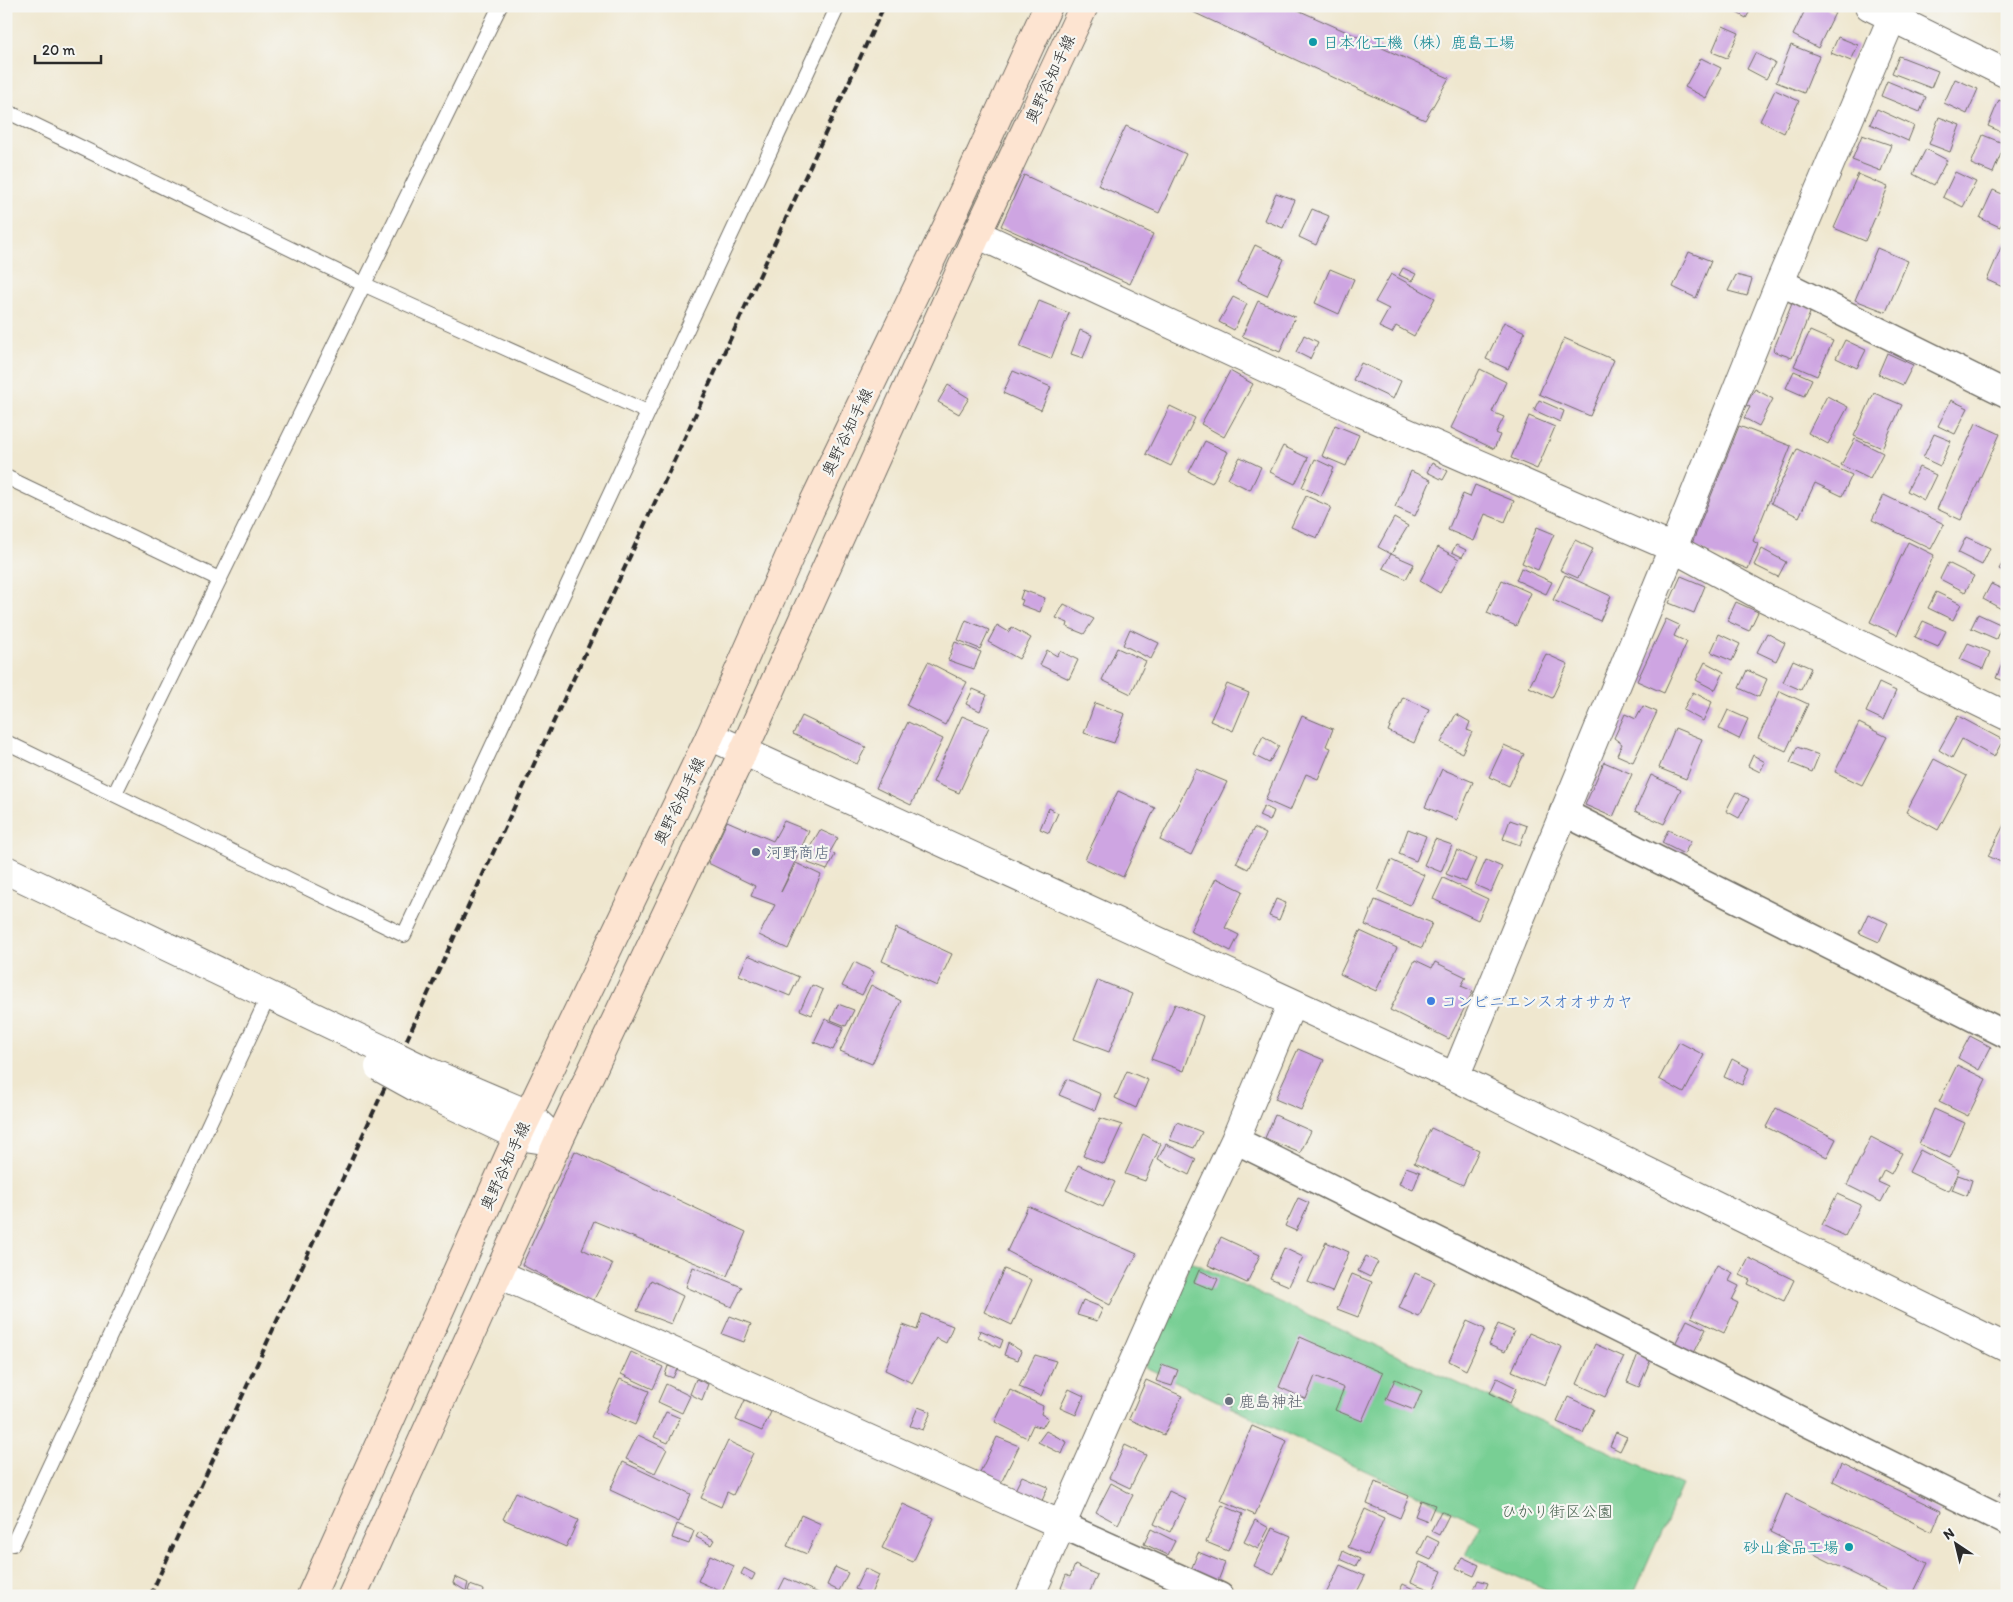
<svg xmlns="http://www.w3.org/2000/svg" width="2013" height="1602" viewBox="0 0 2013 1602" font-family="Itim,'Klee One',sans-serif">
	<rect width="100%" height="100%" fill="#f6f6f2"/>
	<filter id="ink" filterUnits="userSpaceOnUse"><feTurbulence type="fractalNoise" baseFrequency=".02" numOctaves="2"/><feDisplacementMap in="SourceGraphic" scale="10" xChannelSelector="R" yChannelSelector="G"/><feConvolveMatrix kernelMatrix="1 2 1 2 8 2 1 2 1" color-interpolation-filters="sRGB"/></filter>
	<filter id="wash" filterUnits="userSpaceOnUse"><feTurbulence type="fractalNoise" baseFrequency=".0096" numOctaves="4" result="noise"/><feDisplacementMap in="SourceGraphic" scale="20" xChannelSelector="R" yChannelSelector="G"/><feGaussianBlur stdDeviation="1.12" result="paint"/><feColorMatrix in="noise" values="0 0 0 0 0 0 0 0 0 0 0 0 0 0 0 0 0 1.4 0 .05"/><feComposite in="paint" operator="in"/></filter>
	<g filter="url(#wash)">
		<rect width="100%" height="100%" fill="#efe7cf"/>
		<!-- green -->
		<path fill="#78cf94" stroke="#527d60" d="M1191,1262l491,223 -49,111h-71l-96,-41 15,-30 -336,-158z"/>
		<g id="blocks">
			<!-- building -->
			<path fill="#cea5e2" d="M1180,6h109l160,72 -24,42z
				M1725,6h28l-7,12z
				M1807,6h13l15,7 -17,35 -25,-13z
				M1723,26l16,7 -12,25 -15,-6z
				M1838,37l20,8 -7,16 -20,-8z
				M1791,45l28,11 -15,37 -28,-11z
				M1755,53l20,10 -9,16 -19,-10z
				M1899,56l39,15 -7,17 -39,-15z
				M1701,58l20,10 -15,30 -21,-11z
				M1955,79l23,10 -11,25 -23,-11z
				M1887,81l39,16 -6,15 -39,-16z
				M1775,90l24,11 -15,32 -24,-12z
				M1999,100l8,4 -1,30 -18,-8z
				M1877,109l37,17 -6,15 -38,-17z
				M1939,117l21,8 -10,27 -21,-8z
				M1126,126l60,28 -27,59 -61,-28z
				M1862,135l29,10 -10,26 -29,-11z
				M1983,135l22,9 -12,29 -22,-9z
				M1926,149l21,11 -13,25 -21,-11z
				M1955,172l21,10 -13,25 -20,-10z
				M1858,174l30,13 -23,54 -31,-13z
				M1024,175l129,59 -23,50 -129,-58z
				M1993,190l14,6v16l-7,15 -20,-9z
				M1276,193l19,7 -12,28 -19,-8z
				M1312,209l17,7 -13,29 -17,-8z
				M2003,243l4,1v45l-20,-9z
				M1255,245l29,14 -17,37 -30,-14z
				M1877,248l31,13 -22,51 -31,-12z
				M1689,252l22,9 -15,37 -23,-11z
				M1403,268l13,6 -4,7 -13,-6z
				M1330,269l24,10 -15,35 -24,-11z
				M1391,274l44,24 -21,38 -18,-10 -4,7 -13,-6 10,-18 -14,-7z
				M1736,275l16,4 -5,17 -19,-5z
				M1233,297l14,7 -13,26 -15,-8z
				M1039,301l30,12 -18,46 -31,-12z
				M1258,301l37,16 -15,35 -38,-16z
				M1793,301l19,7 -20,50 -19,-7z
				M1504,322l21,10 -17,37 -22,-10z
				M1080,330l12,5 -9,23 -12,-4z
				M1810,331l23,10 -16,35 -23,-10z
				M1304,335l14,7 -8,17 -14,-7z
				M1564,338l50,22 -24,56 -51,-22z
				M1845,340l21,10 -9,18 -21,-10z
				M1887,353l26,12 -10,20 -25,-11z
				M1361,363l40,18 -8,18 -40,-19z
				M1480,369l26,13 -14,30 12,5 -8,16 4,2 -6,14 -43,-21z
				M1013,371l38,16 -10,23 -38,-17z
				M1230,371l23,13 -29,53 -23,-13z
				M1794,371l18,8 -8,17 -18,-8z
				M948,385l21,13 -10,16 -21,-12z
				M1755,389l18,10 -14,27 -15,-8 6,-11 -4,-2z
				M1874,393l28,12 -20,43 -28,-12z
				M1827,396l21,11 -20,37 -20,-11z
				M1539,400l25,11 -4,11 -26,-12z
				M1951,400l17,8 -13,26 -17,-8z
				M1170,406l25,12 -24,48 -25,-12z
				M1529,416l26,11 -18,42 -26,-11z
				M1976,423l24,11 -39,86 -24,-11z
				M1335,425l24,10 -13,31 -24,-10z
				M1739,426l52,20 -38,95 5,3 -10,25 -57,-23z
				M1934,434l17,7 -11,25 -17,-8z
				M1855,439l28,14 -13,26 -29,-14z
				M1205,441l23,11 -16,31 -23,-11z
				M1283,446l25,12 -13,26 -25,-12z
				M1797,449l55,26 -10,21 -27,-13 -16,34 -28,-14z
				M1240,457l21,10 -11,23 -22,-11z
				M1315,459l19,9 -13,28 -19,-9z
				M1432,463l16,8 -5,9 -16,-8z
				M1919,467l17,8 -12,25 -17,-9z
				M1411,471l20,9 -16,36 -20,-9z
				M1475,485l39,16 -9,21 -20,-8 -11,27 -26,-11 15,-36 7,3z
				M1884,495l60,29 -13,25 -59,-29z
				M1306,496l25,11 -14,31 -26,-11z
				M1394,518l14,8 -17,28 -13,-7z
				M1537,527l17,7 -16,36 -16,-7z
				M1966,537l24,11 -8,17 -24,-12z
				M1575,540l18,9 -15,29 -18,-8z
				M1908,542l26,13 -37,80 -27,-13z
				M1456,545l10,5 -4,7 -10,-5z
				M1438,547l21,12 -19,34 -20,-12z
				M1762,549l24,13 -8,15 -24,-12z
				M1391,554l23,10 -8,15 -23,-11z
				M2007,555v18l-8,-4z
				M1948,563l26,13 -9,16 -25,-13z
				M1521,568l31,14 -6,12 -30,-14z
				M1565,575l46,21 -11,25 -47,-21z
				M1681,576l24,10 -11,27 -25,-10z
				M1502,580l29,13 -15,33 -29,-13z
				M1991,584l16,7v21l-24,-13z
				M1023,590l22,8 -5,14 -19,-7 2,-5 -3,-1z
				M1936,592l25,12 -8,16 -25,-12z
				M1736,602l22,10 -9,19 -22,-10z
				M1064,604l30,15 -10,15 -17,-7 1,-4 -12,-5z
				M1978,614l24,11 -6,14 -25,-11z
				M1666,619l13,6 -5,11 13,6 -23,51 -27,-12z
				M966,620l23,10 -9,19 -22,-9z
				M1923,621l23,10 -8,16 -23,-10z
				M997,625l12,7 2,-5 20,11 -12,21 -31,-17z
				M1130,629l29,14 -8,16 -28,-14z
				M1767,633l18,10 -9,18 -19,-9z
				M1719,634l21,10 -8,17 -21,-9z
				M955,642l26,10 -7,17 -26,-9z
				M1968,643l22,9 -7,17 -23,-10z
				M1117,648l29,13 -15,33 -29,-14z
				M1047,650l10,6 3,-5 18,9 -9,19 -29,-14z
				M2007,653v29l-11,-4z
				M1546,654l22,10 -16,34 -23,-11z
				M1793,660l18,8 -10,22 -18,-8z
				M928,662l39,20 -22,43 -39,-20z
				M1705,662l19,10 -9,18 -19,-10z
				M1747,670l20,9 -8,18 -20,-9z
				M1879,683l17,8 -13,29 -17,-8z
				M1227,684l22,9 -16,38 -23,-10z
				M973,689l14,6 -7,16 -14,-7z
				M1780,691l28,13 -22,47 -28,-13z
				M1693,692l19,10 -9,19 -20,-11z
				M1403,697l26,12 -15,34 -26,-12z
				M1095,703l30,11 -11,29 -30,-10z
				M1643,706l14,6 -24,50 -16,-7 5,-11 -8,-6 11,-24 11,5z
				M1728,710l20,9 -9,20 -20,-10z
				M1456,714l14,8 -3,8 5,2 -10,21 -21,-10z
				M802,716l64,31 -9,17 -64,-30z
				M962,716l27,11 -30,66 -26,-11z
				M1302,716l31,13 -7,17 5,2 -13,31 -12,-5 -16,37 -25,-11z
				M1958,716l45,24 -9,17 -32,-18 -10,19 -13,-8z
				M908,722l35,17 -32,66 -35,-17z
				M1859,723l28,14 -25,48 -27,-13z
				M1675,728l27,11 -16,40 -27,-11z
				M1263,736l16,10 -10,17 -16,-8z
				M1504,745l20,9 -15,32 -20,-9z
				M1797,747l22,8 -7,17 -22,-9z
				M1753,755l12,7 -5,10 -12,-6z
				M1934,759l33,17 -29,54 -32,-18z
				M1604,762l28,12 -19,43 -28,-12z
				M1196,769l31,13 -36,73 -31,-15z
				M1442,769l31,13 -16,38 -32,-13z
				M1651,775l30,14 -17,35 -29,-13z
				M1118,791l37,17 -32,69 -38,-18z
				M1736,792l13,7 -10,19 -13,-7z
				M1264,806l10,5 -4,10 -11,-5z
				M1049,808l9,5 -9,20 -9,-4z
				M2007,819v46l-19,-9z
				M1510,820l17,6 -7,19 -17,-6z
				M727,821l46,20 11,-20 25,10 -28,61 15,-29 25,12 -33,74 -29,-14 16,-30 -24,-9 4,-10 -47,-23z
				M1254,828l12,6 -18,35 -12,-6z
				M1408,829l18,7 -10,25 -17,-7z
				M820,830l18,8 -8,14 5,3 -8,15 -19,-7 4,-9 -5,-2z
				M1668,830l23,11 -7,13 -22,-11z
				M1435,839l17,6 -11,27 -17,-7z
				M1457,850l19,9 -10,23 -20,-8z
				M1391,860l33,15 -14,30 -32,-14z
				M1486,860l16,7 -11,25 -16,-7z
				M1216,878l27,13 -18,37 14,7 -8,16 -41,-20z
				M1443,878l45,21 -10,21 -45,-21z
				M1276,899l10,4 -7,17 -10,-4z
				M1375,900l57,23 -10,25 -57,-23z
				M1868,914l20,9 -9,19 -20,-9z
				M896,928l56,26 -15,32 -55,-25z
				M1360,931l37,17 -21,43 -36,-17z
				M748,955l51,22 -9,19 -51,-21z
				M1415,960l17,8 3,-6 31,15 -5,9 12,5 -24,48 -59,-29z
				M854,962l20,10 -12,23 -20,-9z
				M1098,980l34,14 -23,58 -35,-13z
				M812,985l11,5 -11,25 -12,-5z
				M871,985l30,16 -29,63 -32,-13z
				M838,1004l16,6 -8,16 -15,-6z
				M1175,1004l28,12 -19,55 -33,-12z
				M825,1019l19,8 -11,23 -19,-8z
				M1970,1036l21,11 -12,23 -21,-12z
				M1679,1042l25,13 -20,38 -25,-14z
				M1298,1049l26,11 -23,50 -26,-11z
				M1732,1059l17,9 -7,17 -18,-8z
				M1957,1065l29,14 -18,37 -29,-14z
				M1127,1071l21,9 -12,28 -21,-10z
				M1067,1079l34,15 -6,16 -36,-15z
				M1776,1108l60,31 -9,18 -61,-30z
				M1934,1109l31,14 -15,35 -31,-14z
				M1275,1115l36,16 -11,22 -35,-15z
				M1100,1118l22,7 -18,39 -21,-8z
				M1177,1122l25,10 -8,16 -24,-8z
				M1431,1128l48,22 -16,35 -49,-22z
				M1143,1134l18,10 -16,37 -20,-7z
				M1871,1137l31,16 -11,21 -7,-4 -6,12 11,5 -8,15 -34,-17z
				M1166,1144l30,15 -7,16 -31,-16z
				M1920,1150l39,20 -10,21 -40,-19z
				M575,1151l171,81 -19,44 -133,-55 -12,28 31,15 -20,37 -71,-36z
				M1078,1165l37,17 -12,25 -37,-17z
				M1406,1167l14,5 -7,18 -14,-6z
				M1958,1175l14,5 -5,16 -15,-6z
				M1837,1194l24,11 -16,31 -23,-11z
				M1298,1198l11,5 -13,28 -11,-5z
				M1028,1206l109,48 -27,51 -103,-54z
				M1221,1237l39,18 -13,28 -39,-18z
				M1326,1242l23,10 -17,40 -24,-10z
				M1284,1248l19,9 -14,29 -19,-8z
				M1366,1256l12,6 -8,15 -12,-6z
				M1749,1258l45,22 -10,21 -36,-17 2,-4 -10,-5z
				M1717,1265l16,8 -4,8 10,5 -7,14 6,3 -14,30 -33,-16z
				M693,1267l49,20 -10,20 -46,-20z
				M1004,1269l28,11 -20,45 -28,-13z
				M1199,1270l19,9 -5,11 -19,-8z
				M1415,1273l20,9 -16,35 -20,-9z
				M1352,1274l20,8 -14,35 -21,-8z
				M651,1280l32,16 -12,28 -34,-13z
				M1083,1300l20,8 -6,13 -20,-6z
				M922,1314l31,12 -7,17 -10,-5 -24,45 -27,-13 18,-45 14,5z
				M730,1316l21,8 -7,18 -22,-8z
				M1687,1320l19,9 -14,28 -19,-9z
				M1467,1321l18,8 -19,41 -17,-9z
				M1498,1324l16,7 -9,21 -16,-7z
				M980,1330l23,10 -3,8 -22,-11z
				M1529,1333l33,14 -17,38 -33,-14z
				M1300,1337l83,36 -21,48 -27,-11 9,-22 -29,-12 -9,23 -27,-12z
				M1008,1343l13,8 -3,9 -14,-5z
				M1595,1344l29,13 -19,40 -28,-13z
				M631,1352l32,15 -10,22 -32,-15z
				M1638,1354l13,5 -12,28 -12,-5z
				M1035,1355l21,6 -15,35 -22,-9z
				M1162,1364l16,6 -6,16 -16,-5z
				M668,1366l9,3 -4,9 -8,-3z
				M1497,1378l20,10 -7,15 -20,-10z
				M620,1379l29,12 -14,34 -30,-13z
				M696,1379l12,5 -6,16 -12,-6z
				M1395,1379l27,12 -8,19 -28,-11z
				M1146,1380l36,16 -18,39 -35,-16z
				M666,1384l24,12 -8,17 -24,-11z
				M1069,1389l15,7 -8,19 -16,-7z
				M1010,1390l33,16 -2,8 7,4 -6,10 -9,-3 -6,13 -32,-16z
				M1226,1395l7,4 -4,9 -8,-3z
				M1568,1397l26,12 -11,24 -26,-11z
				M745,1400l26,12 -9,19 -26,-11z
				M918,1407l13,5 -8,18 -13,-4z
				M666,1412l14,6 -12,25 -14,-6z
				M1252,1426l35,15 -32,74 -35,-15z
				M1046,1431l21,11 -5,12 -24,-12z
				M1616,1432l11,5 -7,14 -10,-5z
				M638,1435l29,14 -12,24 -29,-14z
				M997,1437l22,9 -18,37 -21,-11z
				M728,1441l25,12 -20,42 -6,-3 -6,15 -20,-9z
				M1125,1445l21,10 -16,33 -21,-10z
				M623,1462l68,32 -12,28 -69,-32z
				M1841,1463l100,48 -9,21 -99,-51z
				M1022,1476l26,11 -7,16 -26,-13z
				M1375,1482l34,14 -9,22 -33,-14z
				M2007,1482v18l-8,-4z
				M1111,1483l22,12 -15,29 -22,-12z
				M1169,1491l17,8 -16,33 -16,-8z
				M516,1492l62,28 -12,27 -63,-28z
				M1786,1494l142,69 -16,33h-14l-128,-64z
				M1421,1500l14,5 -7,16 -13,-5z
				M903,1504l31,14 -21,44 -31,-14z
				M1222,1505l21,9 -15,37 -22,-9z
				M1365,1509l19,9 -16,37 -20,-8z
				M1441,1511l8,4 -10,20 -8,-4z
				M801,1515l20,9 -14,30 -20,-8z
				M1255,1520l14,8 -11,21 -14,-7z
				M677,1524l17,7 -5,13 -17,-6z
				M1272,1528l19,8 -17,39 -20,-9z
				M1151,1529l24,12 -7,14 -24,-11z
				M699,1532l15,8 -3,5 -15,-8z
				M1427,1536l12,6 -8,18 -13,-6z
				M1343,1551l17,8 -4,7 -16,-7z
				M1198,1552l27,11 -7,18 -27,-11z
				M710,1555l24,11 -12,26 -24,-11z
				M1462,1557l17,8 -5,11 -18,-8z
				M1420,1562l22,9 -9,20 -22,-9z
				M1075,1565l22,10 -9,21h-19l2,-4 -10,-4 5,-13 4,2z
				M1340,1565l25,11 -10,20h-30z
				M835,1567l13,6 -9,18 -12,-6z
				M744,1568l11,6 -3,6 -11,-6z
				M865,1568l14,7 -9,21 -15,-7z
				M455,1577l13,6 -2,8 -13,-8z
				M785,1578l40,18h-49z
				M1478,1580l10,3 -5,13 -10,-4z
				M1403,1584l24,12h-30z
				M470,1585l14,5 -2,6 -14,-5z"/>
		</g>
	</g>
	<g filter="url(#ink)">
		<use href="#blocks" fill-opacity="0" stroke="#706d64" stroke-width="1"/>
		<g fill="none" stroke-linecap="round" stroke-linejoin="round">
			<!-- service casing -->
			<g stroke="#706d64" stroke-width="16">
				<path id="service" d="M6,111l357,173 284,128
					M6,477l213,102
					M6,742l398,193 434,-929
					M115,793l385,-787
					M6,1541l7,3 250,-536"/>
			</g>
			<!-- minor casing -->
			<g stroke="#706d64" stroke-width="29">
				<path id="minor" d="M1780,282l227,112
					M1563,812l444,223
					M1235,1140l772,382
					M1062,1525l158,71"/>
			</g>
			<!-- tertiary casing -->
			<g stroke="#706d64" stroke-width="30">
				<path id="tertiary" d="M1869,6l138,68
					M977,234l385,179 311,135 92,50 242,118
					M710,736l745,341 552,271
					M6,870l382,182
					M427,1071l101,43 17,16
					M1455,1077l218,-529 107,-266 117,-276
					M417,1088l101,48 40,6
					M499,1274l563,251
					M1030,1596l150,-340 55,-116 57,-137"/>
			</g>
			<!-- secondary casing -->
			<g stroke="#706d64" stroke-width="30">
				<path id="secondary" d="M311,1596l207,-460 192,-400 100,-226 144,-298 94,-206
					M352,1596l206,-454 185,-390 234,-518 107,-228"/>
			</g>
			<!-- service -->
			<use href="#service" stroke="#fff" stroke-width="14"/>
			<!-- minor -->
			<use href="#minor" stroke="#fff" stroke-width="26"/>
			<!-- tertiary -->
			<use href="#tertiary" stroke="#fff" stroke-width="28"/>
			<!-- secondary -->
			<use href="#secondary" stroke="#fde4d1" stroke-width="28"/>
			<!-- rail -->
			<path stroke="#2b2b2b" stroke-width="4" stroke-dasharray="8 4" stroke-linecap="butt" d="M150,1596l734,-1590"/>
			<!-- tertiary-bridge casing -->
			<g stroke="#706d64" stroke-width="30" stroke-linecap="butt">
				<path id="tertiary-bridge" d="M388,1052l39,19
					M379,1067l38,21"/>
			</g>
			<!-- tertiary-bridge -->
			<use href="#tertiary-bridge" stroke="#fff" stroke-width="28"/>
		</g>
	</g>
	<!-- markers -->
	<g fill="#0f9aa8" stroke="#f6f6f2" stroke-width="2">
		<circle cx="1313" cy="42" r="5"/>
		<circle cx="1849" cy="1547" r="5"/>
	</g>
	<circle fill="#5c6f8a" stroke="#f6f6f2" stroke-width="2" cx="756" cy="852" r="5"/>
	<circle fill="#3f7fe0" stroke="#f6f6f2" stroke-width="2" cx="1431" cy="1001" r="5"/>
	<circle fill="#6b7280" stroke="#f6f6f2" stroke-width="2" cx="1229" cy="1401" r="5"/>
	<g text-anchor="middle" dominant-baseline="central" stroke-width="4.5" stroke-linejoin="round" paint-order="stroke">
		<!-- culture labels -->
		<g font-size="16" fill="#0d838f" stroke="#f6f6f2" text-anchor="start">
			<text x="1323" y="42">日本化工機（株）鹿島工場</text>
			<text x="1839" y="1547" text-anchor="end">砂山食品工場</text>
		</g>
		<!-- street labels -->
		<g font-size="16" fill="#2b2b2b" stroke="#f6f6f2">
			<text transform="translate(1050 79) rotate(-65)">奥野谷知手線</text>
			<text transform="translate(847 432) rotate(-64)">奥野谷知手線</text>
			<text transform="translate(679 801) rotate(-64)">奥野谷知手線</text>
			<text transform="translate(505 1166) rotate(-65)">奥野谷知手線</text>
		</g>
		<!-- service labels -->
		<g font-size="16" fill="#4e5e75" stroke="#f6f6f2" text-anchor="start">
			<text x="766" y="852">河野商店</text>
		</g>
		<!-- shop labels -->
		<g font-size="16" fill="#366cbe" stroke="#f6f6f2" text-anchor="start">
			<text x="1441" y="1001">コンビニエンスオオサカヤ</text>
		</g>
		<!-- worship labels -->
		<g font-size="16" fill="#5b616d" stroke="#f6f6f2" text-anchor="start">
			<text x="1239" y="1401">鹿島神社</text>
		</g>
		<!-- park labels -->
		<g font-size="16" fill="#425c4a" stroke="#f6f6f2">
			<text x="1557" y="1511">ひかり街区公園</text>
		</g>
	</g>
	<!-- margin -->
	<rect width="2013" height="1602" fill="none" stroke="#f6f6f2" stroke-width="25"/>
	<!-- north arrow -->
	<g transform="translate(1956 1544) rotate(325)" stroke="#f6f6f2" stroke-width="4" paint-order="stroke">
	<path d="M0-4L9 19L0 12L-9 19Z" fill="#2b2b2b"/>
	<text y="-8" font-size="14" font-weight="bold" text-anchor="middle" fill="#2b2b2b">N</text>
	</g>
	<!-- scale -->
	<path d="M35 55v8h66v-8" fill="none" stroke="#2b2b2b" stroke-width="2.5"/>
	<text x="42" y="55" font-size="15" fill="#2b2b2b" stroke="#f6f6f2" stroke-width="4" paint-order="stroke">20 m</text>
</svg>
